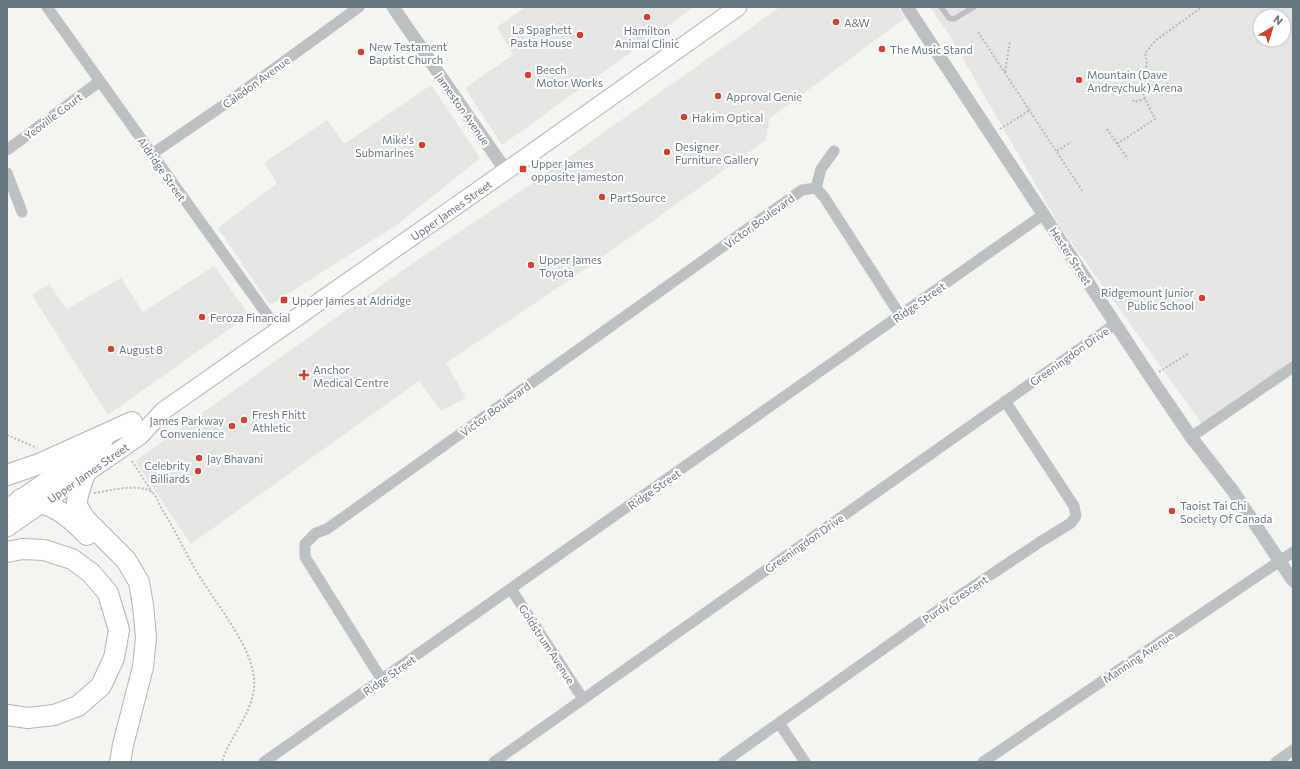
<svg xmlns="http://www.w3.org/2000/svg" width="1300" height="769" viewBox="0 0 1300 769" font-family="Commissioner,sans-serif">
	<rect width="100%" height="100%" fill="#f4f4f0"/>
	<!-- built -->
	<path fill="#e5e5e4" fill-rule="evenodd" d="M525,7h169l-192,138 -37,-57 48,-33 -16,-28z
		M780,7h117l8,11 -136,101 -3,21 -176,126 -144,97 20,35 -25,13 -22,-30 -228,163 -56,-83 278,-198 121,-81z
		M930,7h363v362l-88,59 -144,-200 -113,-195zM1260,16h24v24h-24z
		M431,85l49,73 -82,66 -128,81 -52,-77 59,-45 -13,-20 63,-43 17,24z
		M214,266l35,49 -141,100 -76,-120 17,-11 18,25 54,-31 22,34z"/>
	<g fill="none" stroke-linecap="round" stroke-linejoin="round">
		<!-- primary casing -->
		<g stroke="#aeb4b7" stroke-width="19">
			<g id="primary">
				<path d="M7,508l97,-67"/>
				<path id="s1" d="M7,528l133,-92 23,-25 343,-240 232,-164"/>
			</g>
		</g>
		<!-- motorway casing -->
		<g stroke="#b0b5b7" stroke-width="22">
			<path id="motorway" d="M85,474c-3,8 -8,20 -8,29 0,5 5,10 7,15l42,42 13,22 4,23 3,32 -3,30 -20,78 -3,17
				M7,475l32,-11 93,-42
				M21,499c30,3 45,14 66,36
				M7,552l15,-3 22,1 28,9 19,14 17,20 11,37 -5,28 -13,28 -23,20 -24,9 -26,3 -21,-3"/>
		</g>
		<!-- path -->
		<path stroke="#b7babc" stroke-width="2" stroke-dasharray="2 2" stroke-linecap="butt" d="M978,32l105,160
			M1005,72l5,-31
			M1133,100l1,2 11,-3
			M1000,129l30,-19
			M1107,129l21,30
			M1117,144l38,-25 -12,-25 6,-4 -5,-15 3,-12 -2,-10 11,-13 46,-33
			M1057,151l14,-9
			M1159,372l30,-19
			M7,435l30,13
			M132,461l20,31
			M94,493c15,-2 46,-11 59,0 4,4 6,11 9,16 12,19 21,39 32,58 18,33 56,74 60,111 3,32 -24,56 -32,84"/>
		<!-- service -->
		<path stroke="#bbc0c2" stroke-width="5.5" d="M941,7l8,11 5,1 20,-12"/>
		<!-- minor -->
		<path stroke="#bbc0c2" stroke-width="11" d="M47,7l231,323
			M7,150l93,-69
			M152,154l79,-54 128,-93
			M7,173l15,39
			M816,188l8,9 76,118
			M816,188l5,-19 13,-18
			M1191,437l102,-70
			M511,589l72,110
			M382,680l-77,-123v-13l11,-11 11,-4 475,-339 14,-2
			M779,723l26,39
			M264,762l780,-548
			M494,762l621,-438
			M724,762l217,-154 99,-66 31,-19 5,-7 -2,-10 -69,-105
			M983,762l310,-210
			M1276,762l17,-12"/>
		<!-- tertiary -->
		<path stroke="#bbc0c2" stroke-width="13" d="M393,7l113,164
			M907,7l244,371 40,59 42,54 60,90"/>
		<!-- primary -->
		<use href="#primary" stroke="#fff" stroke-width="17"/>
		<!-- motorway -->
		<use href="#motorway" stroke="#fff" stroke-width="20"/>
	</g>
	<!-- markers -->
	<g fill="#d73f2d" stroke="#fff" stroke-width="1.5">
		<circle cx="647" cy="17" r="4"/>
		<circle cx="836" cy="22" r="4"/>
		<circle cx="580" cy="35" r="4"/>
		<circle cx="882" cy="49" r="4"/>
		<circle cx="361" cy="52" r="4"/>
		<circle cx="528" cy="75" r="4"/>
		<circle cx="1079" cy="80" r="4"/>
		<circle cx="718" cy="96" r="4"/>
		<circle cx="684" cy="117" r="4"/>
		<circle cx="422" cy="145" r="4"/>
		<circle cx="667" cy="152" r="4"/>
		<rect x="519" y="165" width="8" height="8" rx="2"/>
		<circle cx="602" cy="197" r="4"/>
		<circle cx="531" cy="265" r="4"/>
		<circle cx="1202" cy="298" r="4"/>
		<rect x="280" y="296" width="8" height="8" rx="2"/>
		<circle cx="202" cy="317" r="4"/>
		<circle cx="111" cy="349" r="4"/>
		<path d="M302 369h4v4h4v4h-4v4h-4v-4h-4v-4h4z"/>
		<circle cx="244" cy="420" r="4"/>
		<circle cx="232" cy="426" r="4"/>
		<circle cx="199" cy="458" r="4"/>
		<circle cx="198" cy="471" r="4"/>
		<circle cx="1172" cy="511" r="4"/>
	</g>
	<g text-anchor="middle" dominant-baseline="central" stroke-width="4" stroke-linejoin="round" paint-order="stroke">
		<!-- poi labels -->
		<g font-size="11" fill="#657780" stroke="#fff" text-anchor="start">
			<text x="844" y="22">A&amp;W</text>
			<text x="572" y="29" text-anchor="end">La Spaghett<tspan x="572" dy="13">Pasta House</tspan></text>
			<text x="647" y="30" text-anchor="middle">Hamilton<tspan x="647" dy="13">Animal Clinic</tspan></text>
			<text x="369" y="46">New Testament<tspan x="369" dy="13">Baptist Church</tspan></text>
			<text x="890" y="49">The Music Stand</text>
			<text x="536" y="69">Beech<tspan x="536" dy="13">Motor Works</tspan></text>
			<text x="1087" y="74">Mountain (Dave<tspan x="1087" dy="13">Andreychuk) Arena</tspan></text>
			<text x="726" y="96">Approval Genie</text>
			<text x="692" y="117">Hakim Optical</text>
			<text x="414" y="139" text-anchor="end">Mike's<tspan x="414" dy="13">Submarines</tspan></text>
			<text x="675" y="146">Designer<tspan x="675" dy="13">Furniture Gallery</tspan></text>
			<text x="531" y="163">Upper James<tspan x="531" dy="13">opposite Jameston</tspan></text>
			<text x="610" y="197">PartSource</text>
			<text x="539" y="259">Upper James<tspan x="539" dy="13">Toyota</tspan></text>
			<text x="1194" y="292" text-anchor="end">Ridgemount Junior<tspan x="1194" dy="13">Public School</tspan></text>
			<text x="292" y="300">Upper James at Aldridge</text>
			<text x="210" y="317">Feroza Financial</text>
			<text x="119" y="349">August 8</text>
			<text x="313" y="369">Anchor<tspan x="313" dy="13">Medical Centre</tspan></text>
			<text x="252" y="414">Fresh Fhitt<tspan x="252" dy="13">Athletic</tspan></text>
			<text x="224" y="420" text-anchor="end">James Parkway<tspan x="224" dy="13">Convenience</tspan></text>
			<text x="207" y="458">Jay Bhavani</text>
			<text x="190" y="465" text-anchor="end">Celebrity<tspan x="190" dy="13">Billiards</tspan></text>
			<text x="1180" y="505">Taoist Tai Chi<tspan x="1180" dy="13">Society Of Canada</tspan></text>
		</g>
		<!-- street labels -->
		<g font-size="11" fill="#657780" stroke="#fff">
			<text transform="translate(256 82) rotate(-36)">Caledon Avenue</text>
			<text transform="translate(463 109) rotate(55)">Jameston Avenue</text>
			<text transform="translate(53 116) rotate(-37)">Yeoville Court</text>
			<text transform="translate(162 169) rotate(55)">Aldridge Street</text>
			<text stroke="none"><textPath href="#s1" startOffset="547">Upper James Street</textPath></text>
			<text transform="translate(759 221) rotate(-36)">Victor Boulevard</text>
			<text transform="translate(1071 256) rotate(57)">Hester Street</text>
			<text transform="translate(919 302) rotate(-35)">Ridge Street</text>
			<text transform="translate(1069 356) rotate(-35)">Greeningdon Drive</text>
			<text transform="translate(495 409) rotate(-36)">Victor Boulevard</text>
			<text stroke="none"><textPath href="#s1" startOffset="98">Upper James Street</textPath></text>
			<text transform="translate(654 489) rotate(-35)">Ridge Street</text>
			<text transform="translate(804 543) rotate(-35)">Greeningdon Drive</text>
			<text transform="translate(955 599) rotate(-34)">Purdy Crescent</text>
			<text transform="translate(547 644) rotate(57)">Goldstrum Avenue</text>
			<text transform="translate(1138 657) rotate(-34)">Manning Avenue</text>
			<text transform="translate(389 675) rotate(-35)">Ridge Street</text>
		</g>
	</g>
	<!-- border -->
	<rect width="1300" height="769" fill="none" stroke="#657780" stroke-width="16"/>
	<!-- north arrow -->
	<g transform="translate(1272 28) rotate(38)"><circle r="19" fill="#ffffff" stroke="#c1c9cc"/>
	<path d="M0-3L7 15L0 10L-7 15Z" fill="#d73f2d"/>
	<text y="-6" font-size="11" font-weight="bold" text-anchor="middle" fill="#657780">N</text>
	</g>
</svg>
